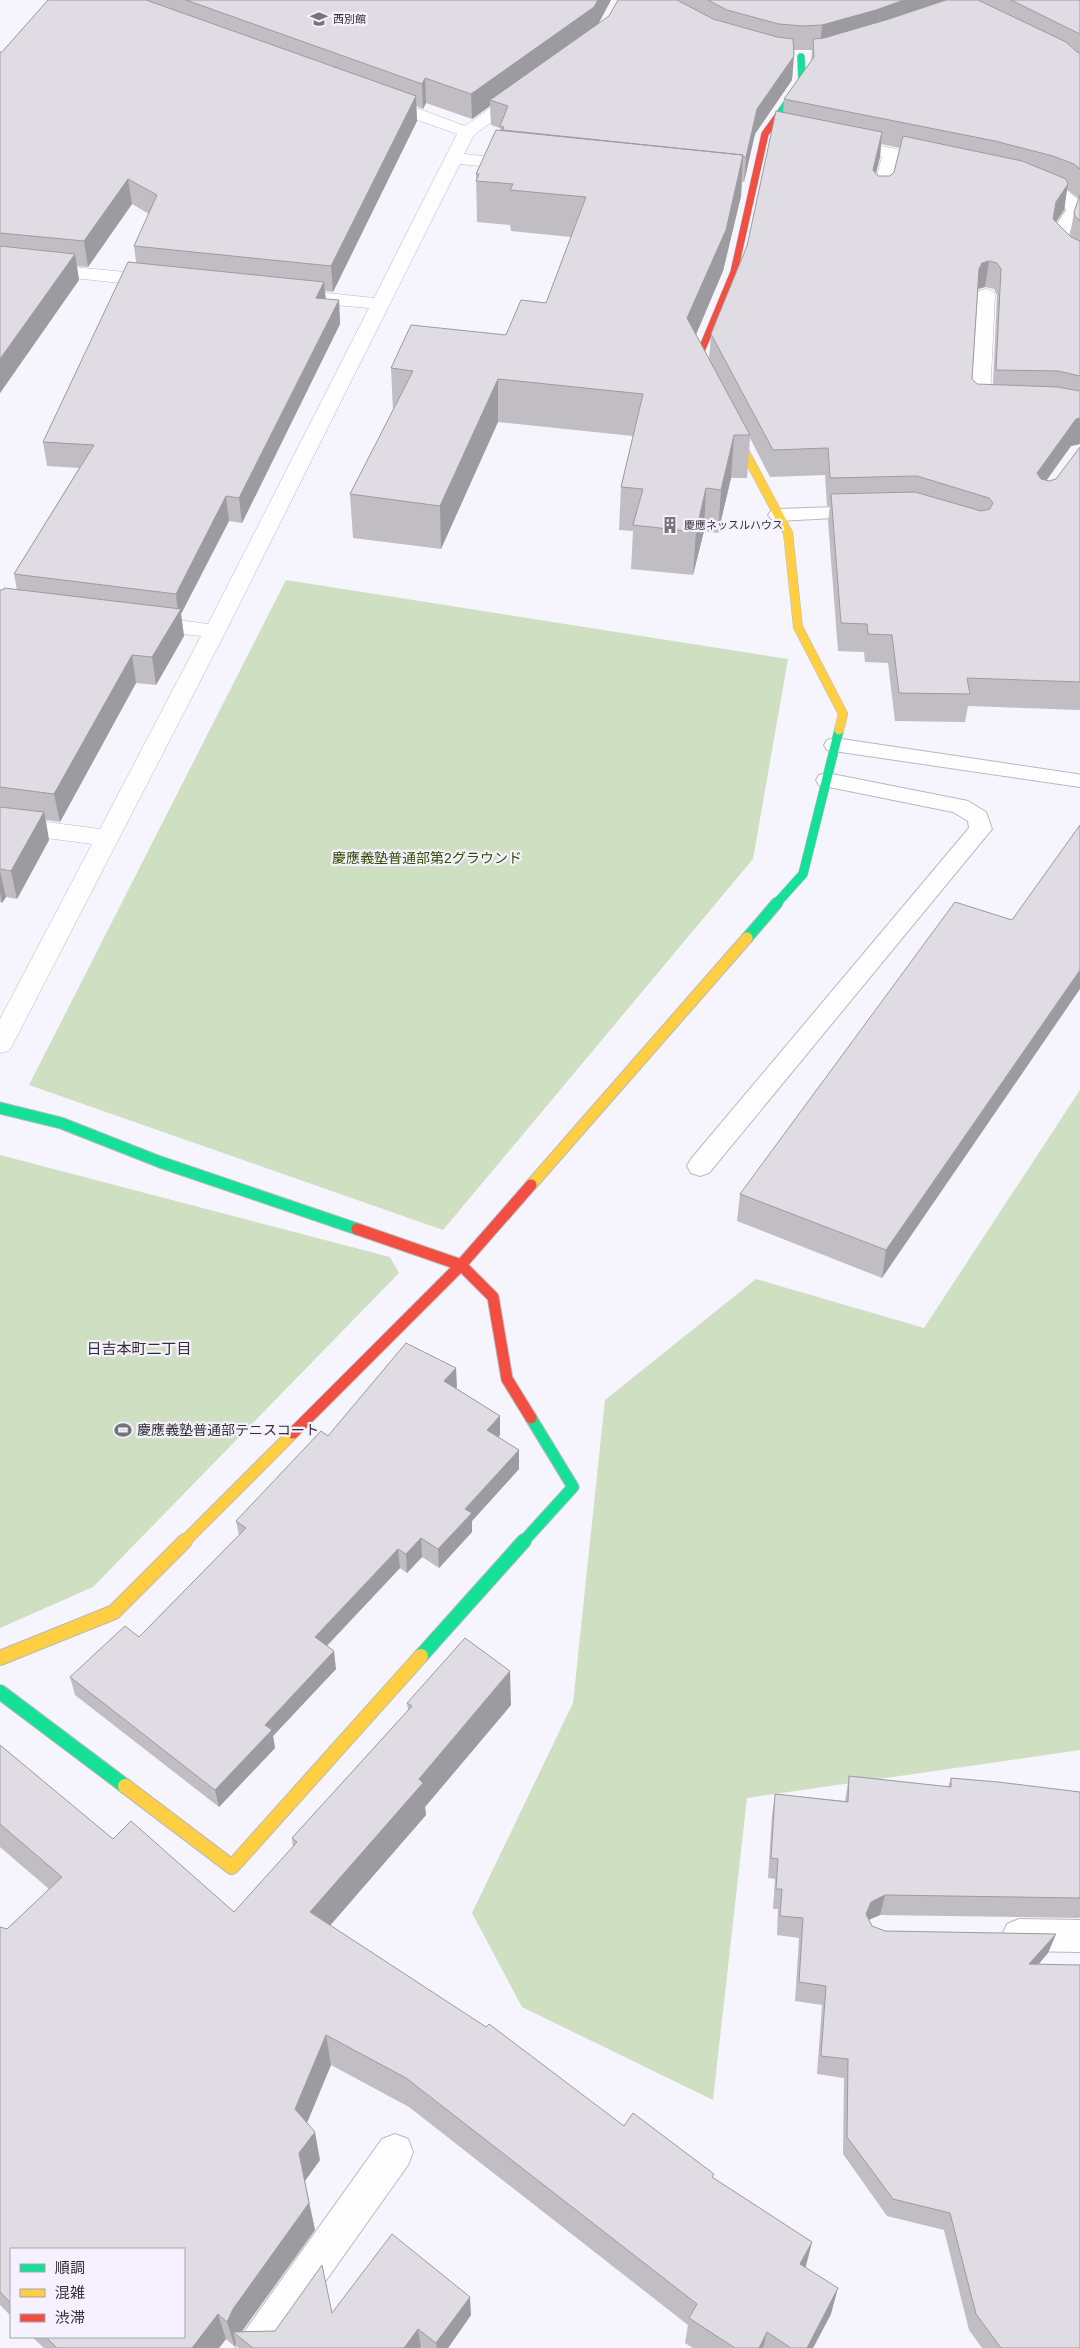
<svg xmlns="http://www.w3.org/2000/svg" width="1080" height="2348" viewBox="0 0 1080 2348" font-family="Helvetica,'Noto Sans JP',sans-serif">
	<rect width="100%" height="100%" fill="#f6f4fc"/>
	<!-- green -->
	<path fill="#cfdfc2" d="M286,580l502,79 -35,200 -310,371 -414,-145z
		M1080,1090v660l-333,48 -34,302 -191,-93 -50,-94 101,-210 32,-303 151,-121 168,49z
		M0,1155l390,102 9,16 -306,314 -93,41z"/>
	<g fill="none" stroke-linecap="round" stroke-linejoin="round">
		<!-- lane casing -->
		<g stroke="#bbb9bf" stroke-width="2">
			<path id="lane" d="M1033,179l34,11 12,10c1,20 -12,26 -10,45l-3,4h-12l-4,-15 16,-24 -3,-7 -36,-15 -2,-4 2,-4z
				M865,506l7,2 3,4 -3,4 -94,5 -7,-2 -3,-4 3,-4 7,-2z
				M835,738l242,36 3,1v12l-253,-37 -3,-5 3,-5z
				M827,773l141,28 18,11 6,17 -283,344 -9,3 -9,-3 -4,-7 4,-7 278,-331 -1,-7 -15,-9 -134,-27 -3,-5 3,-5z
				M1019,1919l61,1v32l-61,-1 -12,-5 -5,-11 5,-11z
				M395,2134l13,5 5,13 -5,13 -130,183h-42l6,-13 140,-196z"/>
		</g>
		<!-- street casing -->
		<g stroke="#bbb9bf" stroke-width="1">
			<path id="street" d="M521,88l6,2 2,3 -2,3 -53,39 -10,19 55,6 6,1 3,4 -3,4 -6,1 -59,-6 -234,467 -213,413 -4,7 -9,2v-34l92,-175 -92,-12v-16l100,13 101,-193 -55,-6 -8,-2 -3,-5 3,-5 8,-2 62,8 161,-316 -80,-7 -7,-2 -2,-4 2,-4 7,-2 85,9 83,-164 -82,-29 -2,-4 2,-4h12l78,29 50,-36z
				M845,139l52,10 3,4 -13,47h-12l-3,-4 10,-40 -43,-8 -2,-4 2,-4z
				M0,260l157,15 6,2 3,4 -3,4 -6,2 -157,-17z
				M986,289l7,2 2,4 -5,104 13,2 3,4 -3,4c-10,3 -20,3 -30,0l-3,-4 7,-110 2,-4z"/>
		</g>
		<!-- fast-far3 casing -->
		<g stroke="#bbb9bf" stroke-width="8">
			<path id="fast-far3" d="M778,116l24,-35 -1,-24"/>
		</g>
		<!-- fast-far2 casing -->
		<g stroke="#bbb9bf" stroke-width="10">
			<path id="fast-far2" d="M776,904l27,-30 36,-144"/>
		</g>
		<!-- fast-far1 casing -->
		<g stroke="#bbb9bf" stroke-width="13">
			<path id="fast-far1" d="M747,938l30,-35
				M0,1108l61,15 99,39 197,67
				M523,1542l50,-55 -42,-69"/>
		</g>
		<!-- fast casing -->
		<g stroke="#bbb9bf" stroke-width="16">
			<path id="fast" d="M421,1656l103,-115
				M0,1692l125,94"/>
		</g>
		<!-- slow-far2 casing -->
		<g stroke="#bbb9bf" stroke-width="10">
			<path id="slow-far2" d="M730,424l58,109 10,94 45,87 -4,16"/>
		</g>
		<!-- slow-far1 casing -->
		<g stroke="#bbb9bf" stroke-width="13">
			<path id="slow-far1" d="M531,1185l216,-247
				M184,1542l109,-109"/>
		</g>
		<!-- slow casing -->
		<g stroke="#bbb9bf" stroke-width="16">
			<path id="slow" d="M0,1658l114,-46 71,-71
				M125,1786l107,81 189,-211"/>
		</g>
		<!-- jam-far1 casing -->
		<g stroke="#bbb9bf" stroke-width="8">
			<path id="jam-far1" d="M707,379l-10,-18 37,-89 31,-138 13,-18"/>
		</g>
		<!-- jam casing -->
		<g stroke="#bbb9bf" stroke-width="13">
			<path id="jam" d="M357,1229l104,36 32,32 14,82 24,39
				M293,1433l168,-168 70,-80"/>
		</g>
		<!-- lane -->
		<use href="#lane" fill="#fefdff" fill-rule="evenodd"/>
		<!-- street -->
		<use href="#street" fill="#fefdff" fill-rule="evenodd"/>
		<!-- fast-far3 -->
		<use href="#fast-far3" stroke="#16e098" stroke-width="7"/>
		<!-- fast-far2 -->
		<use href="#fast-far2" stroke="#16e098" stroke-width="9"/>
		<!-- fast-far1 -->
		<use href="#fast-far1" stroke="#16e098" stroke-width="11"/>
		<!-- fast -->
		<use href="#fast" stroke="#16e098" stroke-width="14"/>
		<!-- slow-far2 -->
		<use href="#slow-far2" stroke="#ffcf43" stroke-width="9"/>
		<!-- slow-far1 -->
		<use href="#slow-far1" stroke="#ffcf43" stroke-width="11"/>
		<!-- slow -->
		<use href="#slow" stroke="#ffcf43" stroke-width="14"/>
		<!-- jam-far1 -->
		<use href="#jam-far1" stroke="#f24e42" stroke-width="7"/>
		<!-- jam -->
		<use href="#jam" stroke="#f24e42" stroke-width="11"/>
	</g>
	<!-- wall -->
	<path fill="#c0bec3" fill-rule="evenodd" d="M48,0h563l-13,24 11,-8 9,-16h462v444l-9,2 -24,34 2,1 7,-2 24,-32v263l-112,-4 -3,16 -70,-1 -7,-58 -23,-1 -1,-10 -26,-1 -10,-130 2,-15h-3l-2,-31 -55,2 -20,-39 -3,40h-16l-13,55 -14,-2 -11,44 -62,-6 2,-38 -14,-1 2,-43 12,-51 -135,-14 -57,127 -88,-11 -3,-44 43,-83 -2,-43 115,-33 40,-32 25,-66 -60,-6 -1,-6 -33,-3 -1,-48 24,-44v-2l-9,-3 -1,-19 -18,13 -46,-16 -3,6 -7,-3 1,15 -84,171 -8,-1 1,8 13,1 1,24 -98,199 -13,-2 -48,93 3,22 -28,49 -20,-2 -76,139 -14,-2 3,20 -32,59 -11,-2 -4,6 -2,-1v-312h17l-3,-16 65,-106 -32,-2 -4,-24 93,-180 -2,-16 15,-32 -17,-10 -44,63 -11,-1 2,14 -79,113v-341h2zM794,50h18l-1,11 -27,38 -1,14 -36,133 -36,88 -2,25 -13,-24 27,-64 18,-75 1,-14h2l11,-48 37,-54zM881,144l19,4 -6,24 -4,4h-12l-2,-2 4,-17zM1067,189l12,9 -5,14 -4,24 -14,-14 8,-12zM985,287l9,2 3,6 -4,90 -16,-1 -5,-5 6,-88v-2z
		M1012,920l-130,358 -145,-57 3,-27z
		M457,1387l-1,1 44,28v19l-2,2 21,13v19l-47,52v11l-33,36 -17,-11 -15,16 -7,-5 -73,78 9,23 -63,67 2,12 -56,59 -144,-112 -5,-18 69,-40 100,-102 -3,-14 92,-85z
		M407,1703l104,2 -86,102 1,8 -96,110 294,201 90,53 98,63 -6,25 25,47 -18,34h-120l-8,-5 3,-18 -279,-218 -78,-42 -24,58 13,37 -15,20 10,50 -73,101h33l57,-18 139,2 -23,33h-26l-1,-1 -1,1h-182l-2,-5 -1,4 -9,-8 -7,9h-175l-12,-11h152l-173,-88v67l-11,-11v-378l7,2 42,-40 -49,-42v-102l113,94 121,73 59,-65 -1,-9 116,-128z
		M849,1776l99,11 3,-9 129,14v125l-1,1 -199,-3 -11,5 3,6 13,5 171,3 -8,19 -9,11 41,384h-98l-13,-18 -25,-100 -57,-14 -44,-62 1,-76 -27,-4 5,-69 -27,-4 4,-63 -22,-3 1,-26h-5l2,-30 -7,-1 4,-63 3,-21 70,7z"/>
	<!-- shaded-wall -->
	<path fill="#9c9b9f" d="M598,0h13l-17,32 -104,68v6l-18,13 -1,-25z
		M904,0h57l-141,49 2,-24z
		M794,56l-2,24 -37,54 -11,48 2,-25 11,-48z
		M425,78l1,25 -3,6 -1,-25z
		M416,96l1,25 -84,171 -2,-26z
		M882,132l-2,25 -10,39 3,-26z
		M743,155l-2,41 -18,75 -38,89 2,-42z
		M128,179l4,25 -44,63 -4,-26z
		M1068,184l-4,26 -12,18 4,-26z
		M75,254l4,26 -79,113v-34z
		M989,261l-4,26 -7,2 -3,6 4,-26 3,-6z
		M324,282l2,23 -10,-7z
		M339,300l1,24 -98,199 -3,-25z
		M498,379v43l-57,127 -1,-43z
		M1080,418v26l-9,2 -39,54 5,-27 39,-54z
		M734,435l-3,43 -13,55 3,-43z
		M706,488l-2,43 -11,44 3,-43z
		M226,496l3,25 -48,93 3,22 -28,49 -4,-28 26,-44 -2,-19z
		M132,655l4,28 -76,139 -6,-28z
		M44,812l5,28 -32,59 -6,-28z
		M0,871l6,26 -4,6 -2,-11z
		M1080,970v19l-198,289 4,-28z
		M456,1368l1,19 -12,14 -1,-20z
		M500,1416v19l-13,14v-19z
		M519,1450v19l-47,52v11l-33,36 -1,-19 27,-40z
		M421,1538l1,19 -15,16 -1,-19z
		M398,1549l2,19 -83,88 -2,-19z
		M334,1651l2,18 -63,67 2,12 -56,59 -4,-17 50,-65z
		M510,1671l1,34 -86,102 1,8 -111,128 -5,-31 109,-133z
		M885,1895l-5,20 -14,6v-7l5,-12z
		M1056,1934l-8,19 -26,30 7,-19z
		M326,2035l5,30 -30,72 -6,-28z
		M315,2132l5,28 -15,21 -6,-28z
		M309,2203l6,27 -75,104 -7,-2 3,11 -1,4 -8,-25 6,-13z
		M812,2242l-7,26 -5,-4z
		M838,2288l-7,26 -18,34h-6z
		M470,2297l1,18 -23,33h-11l-1,-5z
		M218,2314l8,25 -7,9h-27z
		M418,2329l3,18 -1,1h-16z
		M767,2332l-4,16h-4z"/>
	<!-- building -->
	<path fill="#dfdde3" stroke="#9c9b9f" d="M48,0h98l270,96 -85,170 -197,-20 23,-51 -29,-16 -44,62 -84,-8v-181h2z
		M186,0h412l-4,7 -123,87 -46,-16 -3,6z
		M618,0h59l36,19 64,18 16,2 1,17 -37,53 -11,48h-3v-2l-240,-25 1,-3 -4,-1 8,-20 -18,-6 119,-84z
		M708,0h196l-28,10 -54,15 -19,1 -24,-2 -52,-14z
		M946,0h32l88,42 11,10 3,1v116l-6,-5 -21,-8 -58,-15 -211,-42 30,-42 -1,-18 11,-1 65,-19z
		M1011,0h69v34z
		M776,111l106,21 -9,38 5,6h12l4,-4 9,-36 119,25 44,18 2,5 -12,18 -3,17 18,18 9,4v135l-22,-5 -62,-1 5,-101 -4,-6 -8,-2 -7,2 -3,6 -7,110 5,5 80,3 23,4v27l-4,1 -39,54 4,6 8,2 7,-2 24,-32v235l-113,-4 3,16 -71,-1 -7,-58 -24,-1 -1,-10 -26,-1 -10,-129 84,-2 66,19 9,-2 3,-6 -4,-5 -72,-22 -87,2 -2,-30 -55,2 -62,-116 36,-88z
		M496,130l247,25 -17,75 -39,88 63,117h-16l-13,55 -15,-2 -10,44 -63,-7 10,-36 -22,-2 22,-93 -145,-15 -58,127 -90,-12 63,-123 -22,-3 20,-43 95,10 15,-35 25,3 40,-106 -76,-7 3,-6 -37,-3 3,-7h-3z
		M1080,195v26l-5,-5 -1,-4z
		M0,246l75,8 -75,105z
		M128,262l196,20 -8,16 23,2 -100,198 -13,-2 -50,98 -162,-20 80,-129 -51,-3z
		M4,588l177,21 -29,48 -20,-2 -78,139 -54,-7v-197h3z
		M0,807l44,5 -33,59 -11,-2z
		M1080,825v145l-194,280 -146,-56 215,-292 57,18z
		M406,1343l50,25 -12,13 56,35 -13,14 32,20 -54,59 7,4 -34,36 -17,-11 -15,16 -8,-5 -83,88 19,14 -69,74 7,5 -57,60 -145,-113 55,-51 14,11 107,-109 -10,-7 85,-90 7,5z
		M465,1638l45,33 -91,108 4,4 -113,129 176,115 3,-3 135,102 9,-13 81,61 -2,3 100,65 -12,22 38,24 -31,60h-16l-24,-16 -8,16h-24l-46,-30 8,-14 -291,-226 -80,-43 -31,74 20,23 -16,21 10,50 -76,106 -6,13 -9,-8 -26,34h-135l-11,-11h138v-88h-173v54l-11,-11v-365l7,2 55,-52 -62,-53v-79l113,94 18,-18 103,91 63,-70 -5,-4 120,-132 -5,-3z
		M849,1776l102,11v-9l47,4 82,10v106l-195,-3 -14,7 -5,12 6,12 13,5 171,3 -27,30 51,1v383h-79l-25,-34 -26,-101 -57,-14 -46,-62 1,-78 -27,-3 5,-70 -27,-4 4,-64 -23,-2 2,-27h-6l2,-30 -7,-1 4,-64 73,8z
		M392,2234l78,63 -34,46 -18,-14 -14,19h-151l-20,-16 42,-1 47,-66 10,48z"/>
	<!-- icons -->
	<defs>
		<g id="university-bare" transform="scale(1.35)"><path d="M0-5L7-2L0 1L-7-2ZM-4 1L0 2.5L4 1V4Q0 6-4 4Z" fill="#75747a" stroke="#f5f1ff" stroke-width="2.5" paint-order="stroke"/></g>
		<g id="building-bare" transform="scale(1.35)"><path d="M-4-6H4V6H1V3H-1V6H-4ZM-2.5-4.3h1.7v1.8h-1.7ZM.8-4.3h1.7v1.8H.8ZM-2.5-1h1.7V.8h-1.7ZM.8-1h1.7V.8H.8Z" fill="#75747a" stroke="#f5f1ff" stroke-width="2.5" paint-order="stroke"/></g>
		<g id="stadium-bare" transform="scale(1.35)"><path d="M0-5a6.5 5 0 1 0 0 10a6.5 5 0 1 0 0-10ZM-3.5-1.8h7v3.6h-7Z" fill="#75747a" stroke="#f5f1ff" stroke-width="2.5" paint-order="stroke"/></g>
	</defs>
	<g fill-rule="evenodd">
		<use href="#university-bare" x="319" y="19"/>
		<use href="#building-bare" x="670" y="525"/>
		<use href="#stadium-bare" x="123" y="1430"/>
	</g>
	<g text-anchor="middle" dominant-baseline="central" stroke-width="4.5" stroke-linejoin="round" paint-order="stroke">
		<!-- far-poi labels -->
		<g font-size="11" fill="#302f34" stroke="#f5f1ff" text-anchor="start">
			<text x="333" y="19">西別館</text>
			<text x="684" y="525">慶應ネッスルハウス</text>
		</g>
		<!-- park labels -->
		<g font-size="14" fill="#304d02" stroke="#f5f1ff">
			<text x="427" y="858">慶應義塾普通部第2グラウンド</text>
		</g>
		<!-- poi labels -->
		<g font-size="14" fill="#302f34" stroke="#f5f1ff" text-anchor="start">
			<text x="137" y="1430">慶應義塾普通部テニスコート</text>
		</g>
		<!-- neighbourhood labels -->
		<g font-size="15" fill="#302f34" stroke="#f5f1ff">
			<text x="139" y="1348">日吉本町二丁目</text>
		</g>
	</g>
	<!-- legend -->
	<rect x="10" y="2248" width="175" height="90" fill="#f5f1ff" stroke="#a6a3ae"/>
	<rect x="20" y="2264" width="25" height="8" fill="#16e098" stroke="#a6a3ae"/>
	<text x="55" y="2273" font-size="15" fill="#302f34">順調</text>
	<rect x="20" y="2289" width="25" height="8" fill="#ffcf43" stroke="#a6a3ae"/>
	<text x="55" y="2298" font-size="15" fill="#302f34">混雑</text>
	<rect x="20" y="2314" width="25" height="8" fill="#f24e42" stroke="#a6a3ae"/>
	<text x="55" y="2323" font-size="15" fill="#302f34">渋滞</text>
</svg>
